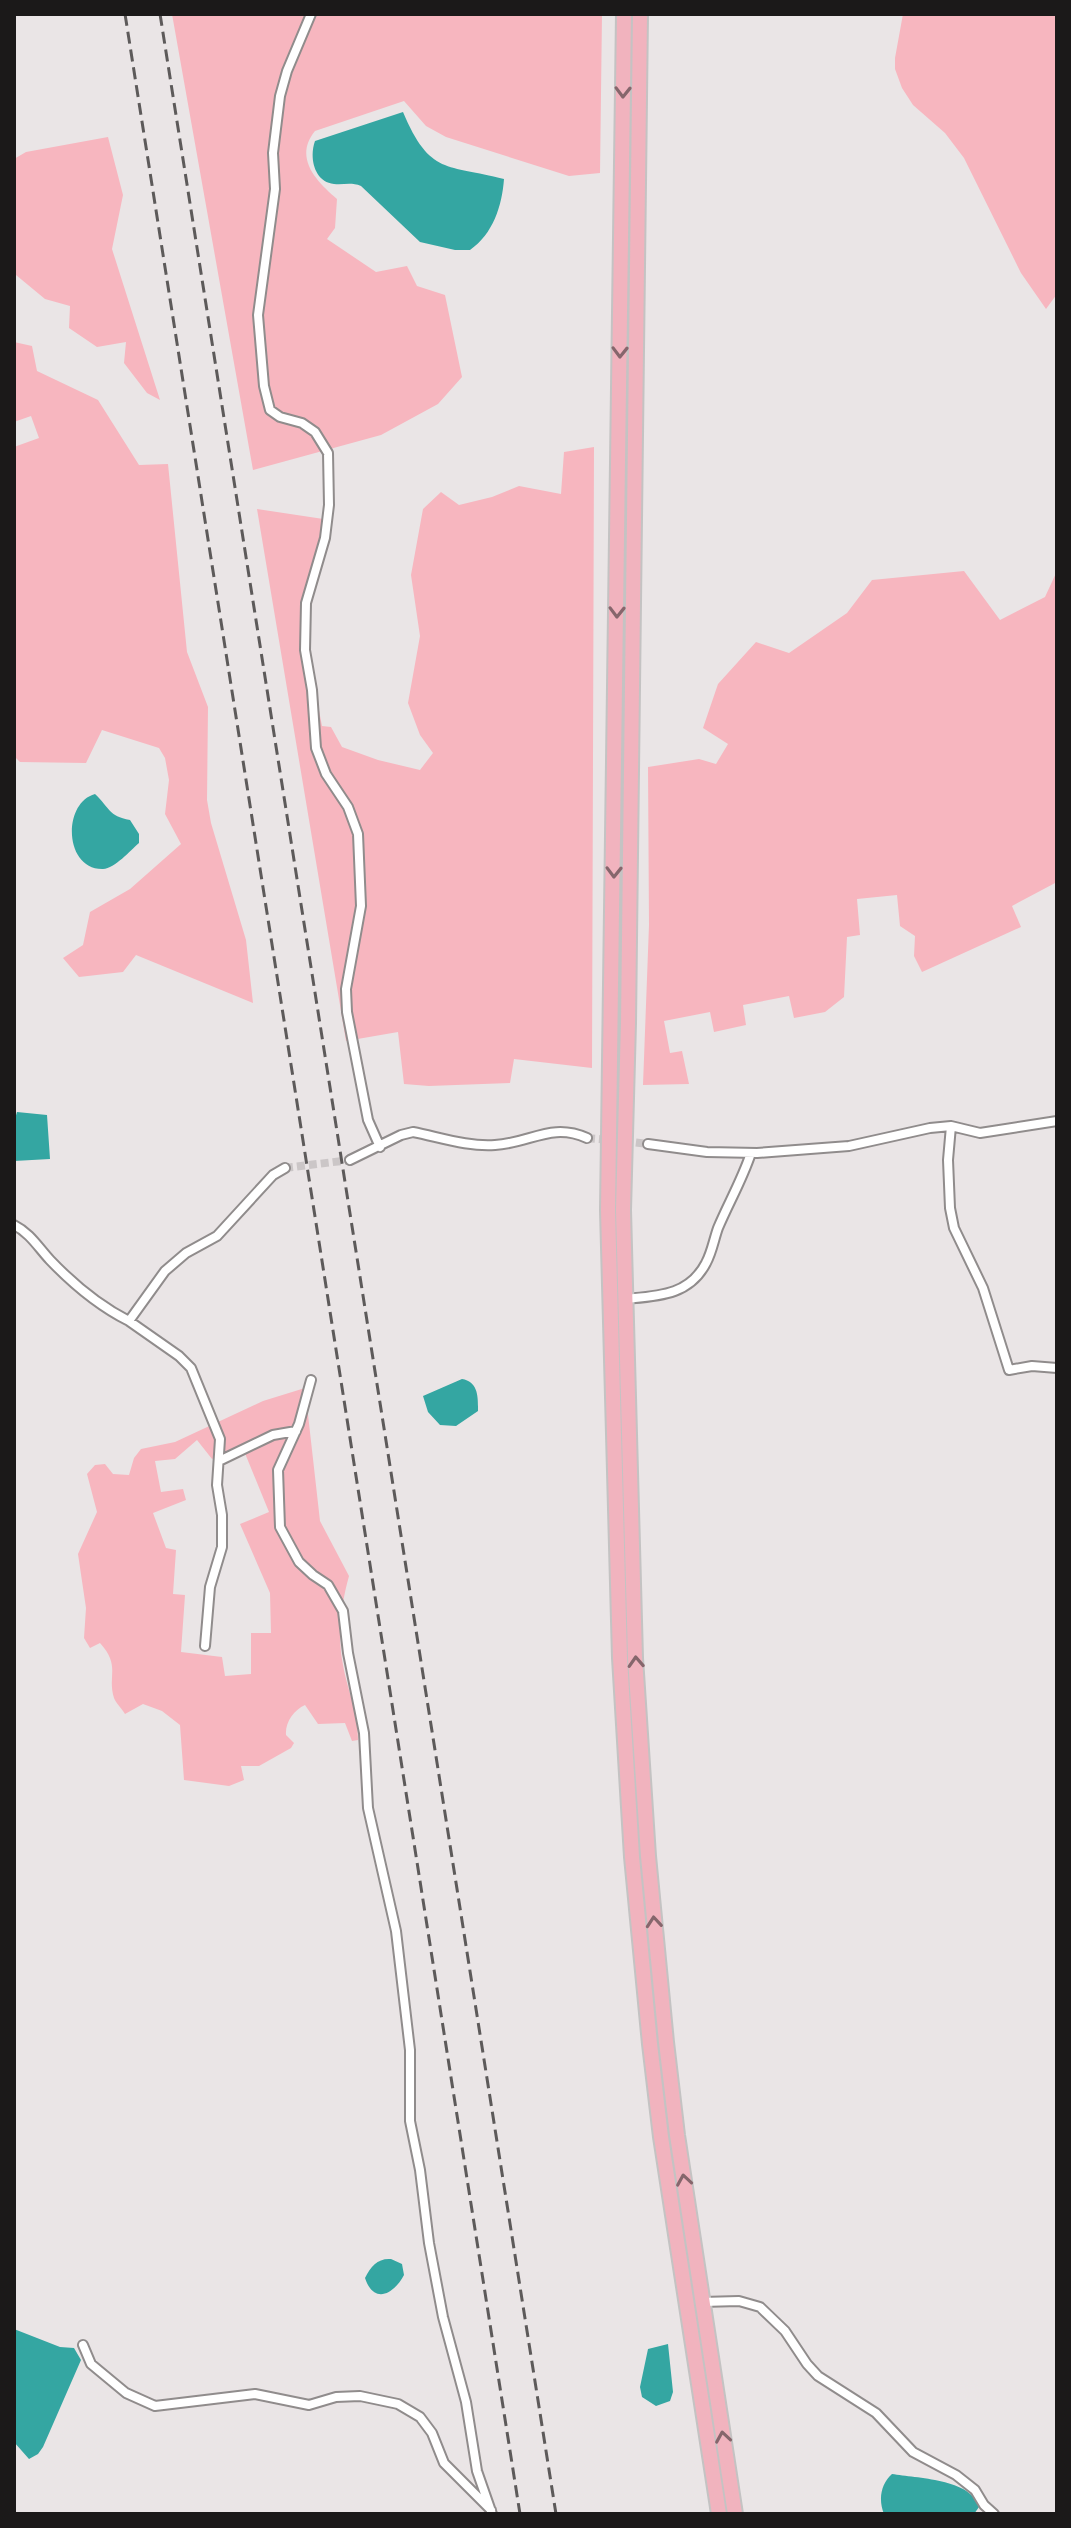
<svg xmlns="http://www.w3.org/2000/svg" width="1071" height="2528" viewBox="0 0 1071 2528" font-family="Merriweather,serif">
	<rect width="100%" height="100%" fill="#eae5e6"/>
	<!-- green -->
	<path fill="#f7b6bf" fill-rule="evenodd" d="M172,14h430l-2,159 -31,3 -123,-39 -20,-11 -22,-25 -89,30c-22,27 2,51 22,68l-2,29 -8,11 49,33 31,-6 10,20 28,9 17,82 -24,27 -57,31 -128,35z
		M903,14h154v280l-11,15 -25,-36 -57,-115 -19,-25 -32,-28 -11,-17 -7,-19v-11z
		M108,137l15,58 -11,54 48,151 -13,-7 -23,-30 2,-21 -29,5 -28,-19 1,-22 -25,-7 -29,-24 -2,2v-118l12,-7z
		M14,342l18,4 5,25 61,29 41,65 29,-1 19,188 21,55 -1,93 4,23 35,117 7,63 -117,-48 -13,17 -44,5 -16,-19 20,-13 7,-33 40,-23 51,-45 -16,-30 4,-34 -4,-22 -6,-10 -57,-18 -16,33 -66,-1 -6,-6v-309l25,-9 -8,-22 -17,6z
		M594,447l-2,621 -78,-9 -4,24 -81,3 -25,-2 -6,-52 -52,9 -89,-532 73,11c-2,29 -14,52 -19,80 -7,36 4,89 11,126l9,1 11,20 36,13 42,10 13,-17 -13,-18 -12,-32 12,-67 -9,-61 12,-66 18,-17 18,13 33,-8 27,-11 42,8 3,-42z
		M964,571l36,49 45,-23 12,-26v311l-45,24 9,21 -99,45 -8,-16 1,-20 -15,-10 -3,-31 -40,4 3,36 -13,2 -3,60 -19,15 -31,6 -5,-22 -46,9 3,20 -32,7 -4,-20 -46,9 6,32 12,-2 7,33 -46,1 6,-160 -1,-158 51,-8 17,5 12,-20 -25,-16 15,-44 38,-42 33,11 58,-40 25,-33z
		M305,1388l15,133 29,55c-8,29 -12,59 -6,89 5,28 15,45 15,75l-6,1 -7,-18 -27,1 -13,-19c-11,5 -20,17 -19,30l8,8 -3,5 -32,18h-18l3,14 -15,6 -45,-6 -4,-55 -18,-14 -19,-7 -18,10c-3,-5 -9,-11 -11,-16 -7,-22 7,-32 -14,-55l-10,5 -6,-10 2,-30 -8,-54 19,-42 -10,-38 8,-9 10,-1 8,10 16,1 5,-17 7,-9 34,-7 88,-41zM197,1440l15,19 30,-13 27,66 -29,12 30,69 1,40h-20v41l-26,2 -3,-19 -41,-5 4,-57 -12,-1 3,-44 -10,-2 -13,-35 33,-13 -3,-11 -22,3 -6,-31 20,-2z"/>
	<!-- water -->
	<path fill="#34a6a2" d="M403,112c27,64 44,52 101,67 -2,27 -11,55 -34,71h-15l-35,-8 -59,-56c-10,-4 -17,-1 -27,-2 -20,-2 -25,-27 -19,-43z
		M95,794c15,14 13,22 35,26l9,14v9c-9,8 -24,25 -36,26 -39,1 -41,-66 -8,-75z
		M17,1112l30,3 3,44 -36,2v-39z
		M462,1379c17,3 16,19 16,32l-22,15 -16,-1 -12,-13 -5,-16z
		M391,2259l11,5 2,11c-10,19 -30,30 -39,3 6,-12 13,-20 26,-19z
		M14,2329l46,18 14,1 7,12 -38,87 -5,7 -9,5 -15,-17z
		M668,2344l5,48 -3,9 -14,5 -14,-9 -2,-10 8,-38z
		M892,2474c24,4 80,5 87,33l-5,7h-90c-6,-15 -3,-30 8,-40z"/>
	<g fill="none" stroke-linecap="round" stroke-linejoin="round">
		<!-- minor-tunnel -->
		<path stroke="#cbc6c7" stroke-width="8" stroke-dasharray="8 4" stroke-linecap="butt" d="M587,1138l24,2
			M624,1141l24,3
			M285,1168l65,-8"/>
		<!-- minor casing -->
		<g stroke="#908c8c" stroke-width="12">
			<path id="minor" d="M311,14l-24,57 -7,25 -7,57 2,36 -17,126 6,71 6,24 10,7 22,6 13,9 13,21 1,52 -4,33 -19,65 -1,47 7,40 4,58 10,26 22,33 10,27 3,72 -15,83 1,23 21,108 12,27
				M951,1126l-3,34 2,48 4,20 29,60 26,82 23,-4 25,2
				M648,1144l59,8 50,1 92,-7 81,-18 21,-2 29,7 77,-12
				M350,1160l51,-25 12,-3c26,5 55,15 82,13 36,-2 56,-23 92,-7
				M14,1225c16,8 24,22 36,35 23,24 49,46 79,61l36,-50 21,-18 31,-17 56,-61 12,-7
				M625,1299c32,-3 64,-3 81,-36 6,-11 8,-24 12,-35 11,-26 24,-48 33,-75
				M129,1321l50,35 12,12 29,71 -3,46 5,30v32l-12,40 -5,59
				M311,1380l-12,44 -21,46 2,57 19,35 14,13 15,10 15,26 5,42 16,80 4,75 28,123 14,119v71l10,49 9,73 14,74 23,85 11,69 15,43
				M219,1461l54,-26 23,-4
				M702,2302l37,-1 21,6 25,24 22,33 11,12 58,37 37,39 43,23 19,15 9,15 10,9
				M83,2345l8,19 35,29 29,13 100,-12 54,11 27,-8 24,-1 38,8 22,13 12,16 12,30 47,47"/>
		</g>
		<!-- primary casing -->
		<g stroke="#c4c3c3" stroke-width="18">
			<path id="primary" d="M624,14l-16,1196 12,448 12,199 18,187 11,93 58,377
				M640,14l-12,1009 -5,187 12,448 13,198 18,186 11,93 58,379"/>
		</g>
		<!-- minor -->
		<use href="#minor" stroke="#fff" stroke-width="8"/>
		<!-- primary -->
		<use href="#primary" stroke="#f1b3be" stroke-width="14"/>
		<!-- rail -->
		<path stroke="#5d5a5a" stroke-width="3" stroke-dasharray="12 6" stroke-linecap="butt" d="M125,14l395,2500
			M160,14l396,2500"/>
	</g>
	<!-- one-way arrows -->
	<defs><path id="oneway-chevron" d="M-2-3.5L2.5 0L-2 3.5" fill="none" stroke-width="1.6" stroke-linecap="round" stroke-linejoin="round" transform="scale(2)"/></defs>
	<g stroke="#86666c">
		<use href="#oneway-chevron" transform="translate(623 92) rotate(91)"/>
		<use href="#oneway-chevron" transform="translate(620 352) rotate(91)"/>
		<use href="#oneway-chevron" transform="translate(617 612) rotate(91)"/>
		<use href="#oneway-chevron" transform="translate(614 872) rotate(91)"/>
		<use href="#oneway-chevron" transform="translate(636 1662) rotate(-93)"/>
		<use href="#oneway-chevron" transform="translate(654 1922) rotate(-95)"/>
		<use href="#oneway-chevron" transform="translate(684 2180) rotate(-99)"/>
		<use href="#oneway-chevron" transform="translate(723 2437) rotate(-99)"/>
	</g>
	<!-- border -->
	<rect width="1071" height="2528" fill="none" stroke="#1b1919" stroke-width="32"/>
</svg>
